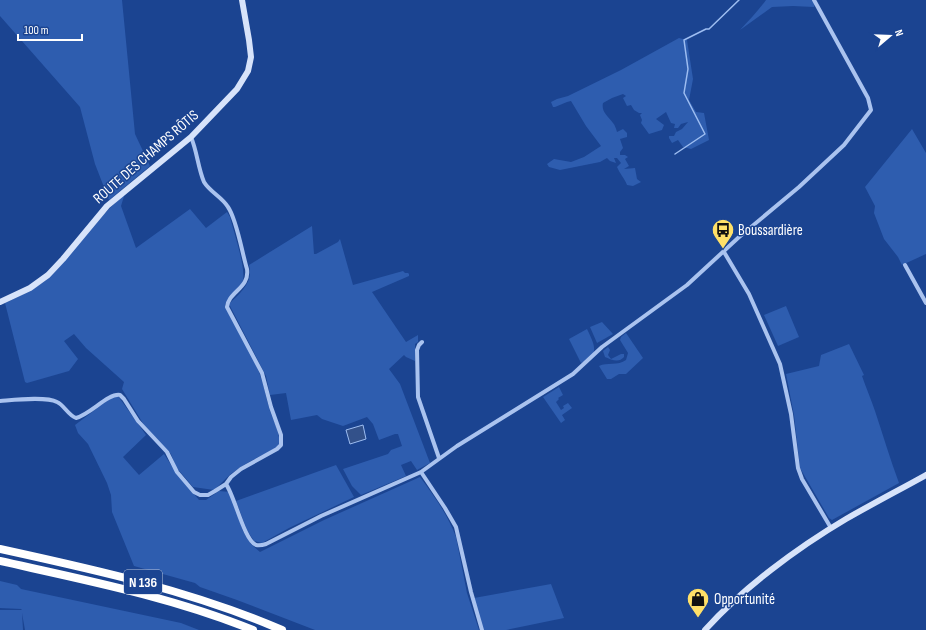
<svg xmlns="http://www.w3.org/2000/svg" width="926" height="630" viewBox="0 0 926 630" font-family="'Sofia Sans Condensed',sans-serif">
	<rect width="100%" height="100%" fill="#1b4491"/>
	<!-- green -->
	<path fill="#2e5daf" d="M0,0h122l13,134 15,32 -41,34 -14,-36 -15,-57 -80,-91z
		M766,0h46l3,4 -1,3 -21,-1 -21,1 -32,23c9,-10 18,-19 26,-30z
		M679,38l8,2 6,39 -4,21 7,12 8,1 5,27 -18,9 -8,-2 -5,-7 -6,3 -3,-5v-2h5l2,-4 6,-3 6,-7 -7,2 -3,4h-4l1,-4 -4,-1 -5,-11 -10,7 8,6 -2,5 -13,4 -8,-11 1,-3 -2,-5 2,-2h-3l-5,-3 -3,-5 -4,1 -4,-8 3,-2 -3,-2 -11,4 -9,5c-2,9 5,13 10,20 2,2 3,6 4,9l6,-3 4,4v4l-7,2 3,9 -3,4v3h5l3,2 -3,2 4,7 -5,3 11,-1 2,11 4,3 -8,4 -6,-1c-2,-6 -7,-11 -10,-18l4,-4 -4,-5h-3l2,5 -6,-2 -3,-3 -7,4 -40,8 -11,-3 -2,-3 7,-5 17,3 13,-5 17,-11 -15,-20 -15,-25 -4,1 -12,5h-2l-2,-5 6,-3 11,-3 53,-26z
		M912,129l14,24v101l-24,11 -4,-8 -14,-18 -10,-26 1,-7 -10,-19z
		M125,193l-4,13 15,42 54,-39 16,19 21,-16 3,5c3,13 18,56 12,66 -5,8 -14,13 -17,22l3,7c10,20 23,40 31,60 5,13 7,26 11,39 4,11 11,23 9,35 -15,9 -31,15 -44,25 -8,5 -14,13 -21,19l-21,-3 -17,-20 -5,-13 -27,-29 -22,-36 2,-7 -38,-34 -12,-14 -10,7 14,18 -9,12 -42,12 -2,-1 -20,-79 23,-11 17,-11 9,-9 47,-55z
		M312,226l2,28h2l22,-12 2,-3 13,46 50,-14 2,2h3l1,1v2l-37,16 34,50 12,-7v7l-3,2v17l-9,-4 -2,-2 -15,14 11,15 30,79 -13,7 -6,-9 -10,4 5,11 -45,19 -9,-9 -9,-17 45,-15 3,-4 11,-4 -4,-12h-3l-16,6 -6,-16 -6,-7 -24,9 -21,-7 -5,-4 -26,5 -5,-27 -16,2 -4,-19 -36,-70v-3c10,-10 24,-21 19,-38z
		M786,306l13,31 -21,9 -14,-31z
		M602,322l11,12 -16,9 -7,-16z
		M587,329c7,15 14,26 -6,34l-12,-24z
		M626,333l17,25 -17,16h-7l-8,5h-4l-8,-13c8,-4 19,0 27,-6l2,-7 -8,-13 1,-3z
		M849,344l15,31 -2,1c4,12 9,23 13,35 8,24 15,48 24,72l-67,37 -3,-2 -29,-50 -6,-53 -8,-41 33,-8 2,-11z
		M608,347l2,3 -2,5 3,4 10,-5h3v3c-5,6 -12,3 -19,0l-2,-6z
		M559,387l4,8 -5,3 1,1 -3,3 5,8 3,-2 -1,-2 5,-3 4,5 -10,7 3,5 -4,3 -18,-26z
		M118,396l28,39 -23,22 16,18 25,-21 9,14 26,32h7l13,-9 11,1 13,39 8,13 9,8 64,-32 96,-43c14,19 28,38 36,60l11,56 12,37h-164l-78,-30 -37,-13 -5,-4 -61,-17 -22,-54 -1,-17 -4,-12 -19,-39 -10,-11 -3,-8 37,-28z
		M336,465l18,32 -65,31 -27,15 -8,-2 -7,-11 -11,-29z
		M0,581l17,4 4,4 160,34 18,7h-174l-3,-17 1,17h-23v-20h22l-1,-1 -21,-1z
		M551,584l13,34 -58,12h-23l-9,-32z"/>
	<!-- water -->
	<path fill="#33518a" stroke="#9dbdf1" d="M363,425l3,14 -16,5 -4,-14z"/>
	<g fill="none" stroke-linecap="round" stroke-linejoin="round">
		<!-- stream -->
		<path stroke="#9dbdf1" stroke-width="1.5" d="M675,154l30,-20 -21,-41 4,-24 -4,-29 22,-11h3l30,-29"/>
		<!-- street -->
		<path stroke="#aac3ef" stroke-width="4" d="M724,252l25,42 31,70 11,50 7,54 4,11 29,49
			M905,265l21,38
			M422,342l-3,3 -2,5 1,47 21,61
			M0,401c13,-1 46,-5 57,1 7,3 11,13 19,16 15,-4 32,-25 44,-23l4,4 14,22 29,31 10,20 17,20 6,3h8l7,-4 11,-7 5,-7 10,-8 36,-20 4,-4v-10l-10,-28 -9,-34 -35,-66c1,-15 23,-19 20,-38 -5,-16 -10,-49 -19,-62 -6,-10 -18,-15 -24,-25 -6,-14 -7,-31 -13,-45
			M421,472l24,36 11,19 15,65 11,38
			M226,484c9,13 18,56 30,61 4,1 7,0 10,-1l55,-28 100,-44 36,-26 116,-72 29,-27 85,-62 51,-47 61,-51 45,-42 27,-35 -3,-12 -54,-98"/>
		<!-- secondary -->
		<path stroke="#d7e3fa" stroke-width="6" d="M0,302l30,-14 18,-13 15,-16 44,-53 84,-69 46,-48 11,-18 3,-14 -2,-17 -7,-40
			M705,630c38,-42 92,-82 141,-111 26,-15 53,-29 80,-44"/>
		<!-- highway -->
		<path stroke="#fff" stroke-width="8" d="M0,549c96,21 192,42 282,81
			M0,561c85,19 172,36 253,69"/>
	</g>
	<!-- icons -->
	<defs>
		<g id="bus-pin" transform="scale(1.15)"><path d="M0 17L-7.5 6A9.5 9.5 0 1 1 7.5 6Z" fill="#ffe068" stroke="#1b4491"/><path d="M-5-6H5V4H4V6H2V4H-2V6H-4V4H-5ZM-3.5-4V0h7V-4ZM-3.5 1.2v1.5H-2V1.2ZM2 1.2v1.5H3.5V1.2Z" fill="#111"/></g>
		<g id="shop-pin" transform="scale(1.15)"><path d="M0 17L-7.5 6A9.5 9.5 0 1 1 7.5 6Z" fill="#ffe068" stroke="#1b4491"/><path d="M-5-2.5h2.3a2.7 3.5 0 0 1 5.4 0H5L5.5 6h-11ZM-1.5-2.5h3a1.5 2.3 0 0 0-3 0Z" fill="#111"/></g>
	</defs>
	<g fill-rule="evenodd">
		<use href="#bus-pin" x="723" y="230"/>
		<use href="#shop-pin" x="698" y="599"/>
	</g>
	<g text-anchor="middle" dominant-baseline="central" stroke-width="3" stroke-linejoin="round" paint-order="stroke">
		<!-- shield labels -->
		<rect fill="#1b4491" stroke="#bbc7de" stroke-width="1" x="124" y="570" width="38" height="24" rx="3"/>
		<g font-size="14" font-weight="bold" fill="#fff">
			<text x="143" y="582">N 136</text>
		</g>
		<!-- street labels -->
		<g font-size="15" fill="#fff" stroke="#1b4491">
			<text transform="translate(146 157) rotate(-41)">ROUTE DES CHAMPS RÔTIS</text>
		</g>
		<!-- poi labels -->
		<g font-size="15" fill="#fff" stroke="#1b4491" text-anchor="start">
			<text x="738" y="230">Boussardière</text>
			<text x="714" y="599">Opportunité</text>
		</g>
	</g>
	<!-- north arrow -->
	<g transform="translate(890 36) rotate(71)" stroke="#1b4491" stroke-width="3" paint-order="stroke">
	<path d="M0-3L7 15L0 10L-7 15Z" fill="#ffffff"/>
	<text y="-6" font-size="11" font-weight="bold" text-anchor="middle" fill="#ffffff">N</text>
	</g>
	<!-- scale -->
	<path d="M18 34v6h64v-6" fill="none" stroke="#ffffff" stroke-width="2"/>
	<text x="24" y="34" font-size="12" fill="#ffffff" stroke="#1b4491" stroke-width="3" paint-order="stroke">100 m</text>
</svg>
